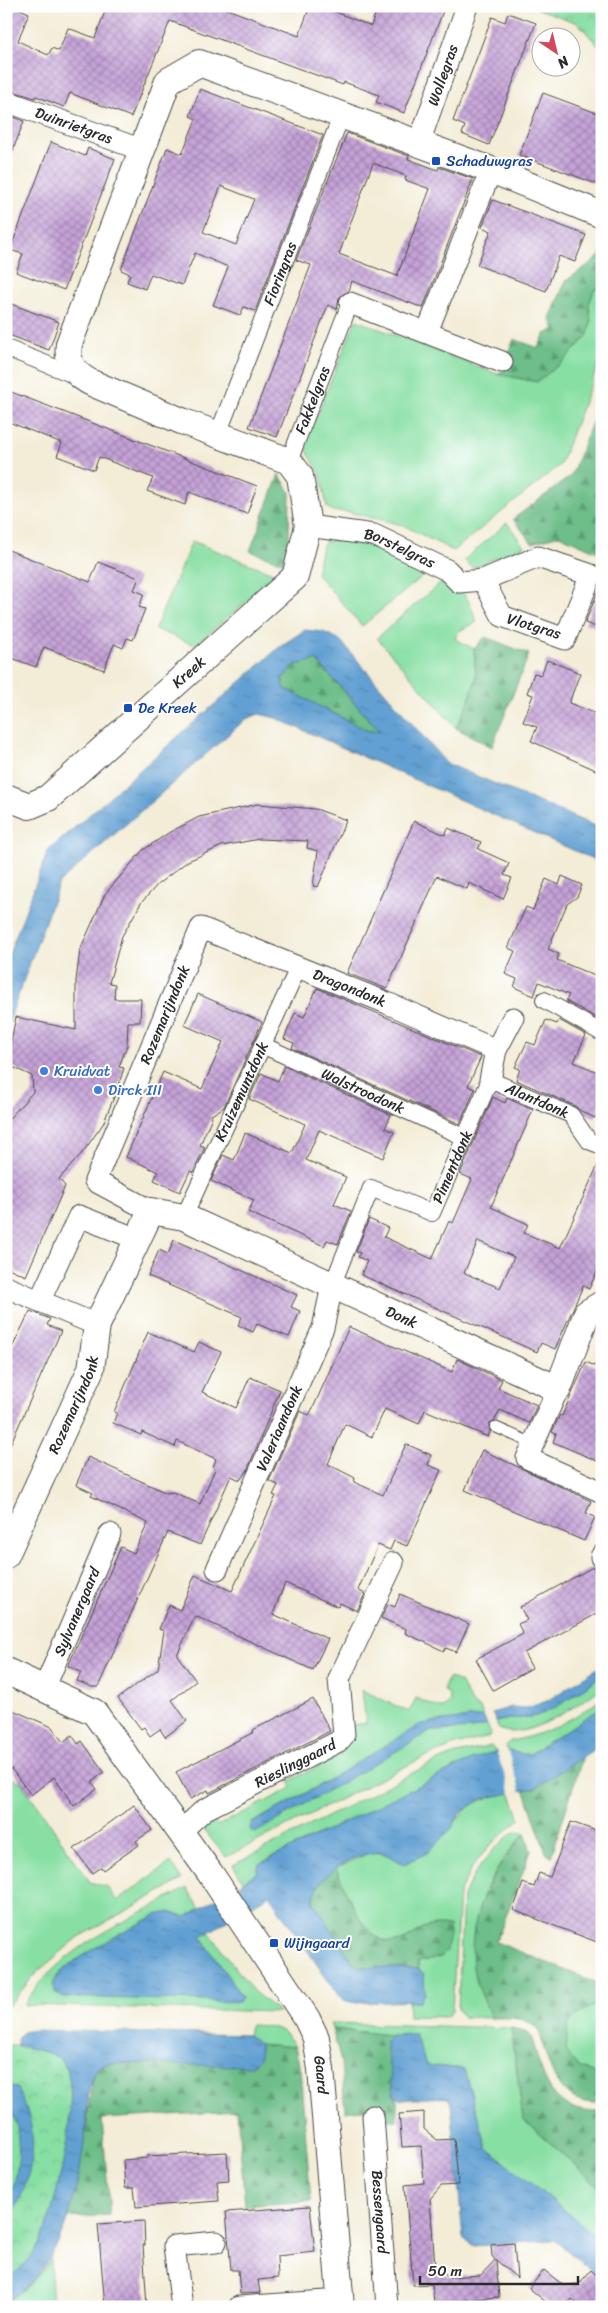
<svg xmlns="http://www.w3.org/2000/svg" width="608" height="2313" viewBox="0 0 608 2313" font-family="Sriracha,sans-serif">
	<defs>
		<pattern id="forest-firs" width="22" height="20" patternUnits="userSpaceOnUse" patternTransform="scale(1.25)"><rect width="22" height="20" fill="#6dbe89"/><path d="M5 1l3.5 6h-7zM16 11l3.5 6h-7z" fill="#5a9b70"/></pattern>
		<pattern id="park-crowns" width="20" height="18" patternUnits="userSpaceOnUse" patternTransform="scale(1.25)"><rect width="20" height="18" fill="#87dfa3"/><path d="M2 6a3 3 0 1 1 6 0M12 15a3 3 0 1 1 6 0" fill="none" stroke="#75c08c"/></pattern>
		<pattern id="water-ripples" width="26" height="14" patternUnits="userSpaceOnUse" patternTransform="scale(1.25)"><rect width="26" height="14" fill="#62a0d3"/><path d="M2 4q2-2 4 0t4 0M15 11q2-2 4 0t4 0" fill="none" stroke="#5183ab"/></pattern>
		<pattern id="building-cross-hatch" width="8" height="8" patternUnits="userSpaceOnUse" patternTransform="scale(1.25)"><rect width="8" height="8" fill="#c5a2d8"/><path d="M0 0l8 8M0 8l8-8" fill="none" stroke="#a084af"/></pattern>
	</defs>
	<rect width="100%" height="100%" fill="#fff"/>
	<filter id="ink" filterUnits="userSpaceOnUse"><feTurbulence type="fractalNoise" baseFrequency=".02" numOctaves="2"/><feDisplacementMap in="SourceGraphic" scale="10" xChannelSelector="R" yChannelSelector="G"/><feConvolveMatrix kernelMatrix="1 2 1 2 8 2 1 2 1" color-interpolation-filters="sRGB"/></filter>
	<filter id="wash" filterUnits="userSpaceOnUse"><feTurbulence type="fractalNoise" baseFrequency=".0096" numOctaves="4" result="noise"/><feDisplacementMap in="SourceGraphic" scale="20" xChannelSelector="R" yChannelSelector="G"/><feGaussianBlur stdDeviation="1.12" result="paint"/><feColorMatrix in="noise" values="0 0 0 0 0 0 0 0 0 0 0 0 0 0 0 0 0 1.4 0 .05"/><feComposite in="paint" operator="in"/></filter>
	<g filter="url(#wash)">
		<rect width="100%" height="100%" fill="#f3ecd6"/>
		<!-- green -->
		<path fill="#87dfa3" stroke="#598567" d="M602,286v69l-42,110 -107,86 -50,-26 -55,-13 -15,-1 -6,-4 -7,-34 -16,-27 52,-126 141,54 40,8 54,-60 -2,-18 5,-14z
			M507,523l17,23 -51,22 -9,-8z
			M360,540l68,32 -66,54 -46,-53 6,-26 4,-6z
			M192,541l86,34 -83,70 -40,-16z
			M440,583c26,2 29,19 37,39l-18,9 -4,8 19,10 2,29 -7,23 -13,27 -79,-90z
			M602,1675v13c-22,15 -77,55 -103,41l-3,-7c13,-4 22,-3 35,-5 25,-5 50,-28 71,-42z
			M449,1677l11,5 13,23 7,3 3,8 -17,4 -32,1 -182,102 179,-92 41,-2 15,-4 4,8 -2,4 -33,8 -34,13 -196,99 -28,-34 13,-9 6,12 75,-38 -3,-7 52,-26 -2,-6 13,-24 14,-2 -4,-33 47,22 7,-14 23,10h5l6,-6 -1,-8 -6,-4z
			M602,1699v8l-72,47 -8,1 -14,-4 -2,-5 4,-5c36,-6 62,-22 92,-42z
			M491,1746l5,6 -25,8 -212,104 -2,9 -14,8 -10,-16 193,-99 27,-11z
			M6,1776l15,6 69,100 17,5 10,14 54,-39 11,18 -103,57 -43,36 -30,36z
			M510,1792l10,27 -31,27 -16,20 -14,27 -7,118 -5,6 -38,-1 -1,-14 12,-1 4,-27 -6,-5v-7l23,-5 -15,-30c-9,5 -18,13 -28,15 -32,6 -52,-51 -62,-74l35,-16 11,1 70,-25c14,-25 32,-30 58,-36z
			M519,1831l6,2 -21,25 -20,33 -11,77 18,50 -28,-1 -5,-8 5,-113 14,-26 18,-22 17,-15z
			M187,1888l13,20 -14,9 -7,-3 63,83 -41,-60 8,-5 44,59 26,21 -255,-7c35,-58 106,-85 163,-117z
			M597,2004l5,1v75l-4,-5 -20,-8 -14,-16 4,-28 13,-11z
			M330,2023l181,5 12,91 79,70v52l-115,-93 -23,-79 -38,-4 -12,-31 -24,1 -58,-6z
			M250,2025c21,1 34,1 45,22l-36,-3 -11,-9z
			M50,2260l3,47h-47v-5c18,-11 33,-25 44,-42z"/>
		<!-- forest -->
		<path fill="url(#forest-firs)" stroke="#4c745a" d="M602,250v36l-8,4 -5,14 2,18 -3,13 -23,25 -28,22 -40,-8 16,-9 -6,-10 7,-16 24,9 7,-14 10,-5 -5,-11 16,-37 33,-24z
			M602,398v141l-5,13 -38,-17 -27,8 -19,-24 58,-43z
			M279,474l11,18 -1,44 -5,27 -34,-12z
			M485,637l44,17 -37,93 -36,-19 13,-27 7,-23 -2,-29z
			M316,660l63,71h-11l-84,-43 -2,-9 13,-14z
			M583,1756l-32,101 -5,-4 -22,-64 12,-1z
			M525,1833l6,18 -35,91 106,43v20c-13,-2 -25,11 -33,18l-4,27 13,17 20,8 4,5v23c-48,2 -51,-35 -63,-72 -11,-15 -31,-13 -48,-13 -6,-16 -16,-35 -18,-52 -6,-53 19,-93 52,-133z
			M336,1868c10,23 31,83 63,73 11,-2 18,-11 27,-14 8,-3 16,-2 24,-1l-3,25 -6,6 -23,5v7l-57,-2 -7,-3 -41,-63c2,-14 11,-25 23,-33z
			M511,2028l14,3 6,5c13,42 17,77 71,76v77l-79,-70z
			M332,2029l58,6 -4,7 7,51 4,5v22l-14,1 -1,-14 -37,4 -4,-49z
			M259,2044l36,3 5,21 11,133 -66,5 -8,-95 -135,8 8,96 -43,3 19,-88 7,-54 7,-10 11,-3 148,-5z"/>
		<!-- park -->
		<path fill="url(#park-crowns)" stroke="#598567" d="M549,6h53v44l-24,-27 -42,-15z
			M6,2045h61l15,22 -32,169 -44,54z"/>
		<!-- water -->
		<path fill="url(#water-ripples)" stroke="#46667f" fill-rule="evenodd" d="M305,630l18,2 16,7 107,124 156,66v34l-326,-145 -17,-4 -13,5 -187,164 -53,146v-67l42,-111 234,-206zM316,660l63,70v1h-11l-84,-43 -2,-9 13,-14z
			M602,1665v10c-21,14 -46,37 -71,42 -13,2 -22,1 -35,5l-4,-9 19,-6 16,1 20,-7z
			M602,1707v37l-67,44 -53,11 -22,14 -8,15 -25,25 -23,11c-10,-5 -22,-14 -33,-11 -23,4 -55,24 -58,48l41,63 7,3 57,2 6,5 1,20 -5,7 -64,2 -10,-2 -8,-6 -69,-100 -68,42 41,60 -3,5 -176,-5 -7,-3c-2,-5 -5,-10 -1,-15 15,-22 76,-50 101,-64l13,-3 17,5 71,-44 2,-9 212,-104c12,-5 23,-9 35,-9 9,0 15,4 24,3z
			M483,1716l4,9 -15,4 -41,2 -176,102 -4,-2 -1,-4 2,-4 60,-33 109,-66z
			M34,2030l214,5 11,9 1,14 -7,7 -6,1 -136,-3c-8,2 -14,3 -18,12 -6,15 -5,37 -7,53 -8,64 -21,138 -80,174v-22c14,-11 27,-23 35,-40 14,-29 45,-157 20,-180 -10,-9 -31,-11 -43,-14l-1,-7 6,-7z
			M415,2034l11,31 38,4 23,79 115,93v39l-47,-40 -81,6 -11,-8 -12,-135 -3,-5 -6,-1 -41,3 -8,-7 -7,-51 4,-7z
			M11,2087l6,1c27,48 16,92 -11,138v-24l9,-20 4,-28 -2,-28 -10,-29v-6z"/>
		<!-- pier -->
		<path fill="#f3ecd6" d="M507,1749l14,43 -10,2 -15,-44z"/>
		<g id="blocks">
			<!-- building -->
			<path fill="url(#building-cross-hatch)" fill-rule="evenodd" d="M6,6h7l16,7 -11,28 30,14 4,-7 7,3 9,-23 27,10 12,-32h112l80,30 11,-30h10l51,20 7,-20h67l-41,107 -28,-11 3,-7 -35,-13 -1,3 -173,-64 -39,96 -61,-24 -6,14 -28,-11 -1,2 -29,-9z
				M508,13l28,10 -47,122 -27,-11 3,-8 -12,-5 39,-104 13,5z
				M200,89l123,46 -68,176 -11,-4 -4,8 -27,-10 15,-38 -33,-14 -13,32 -31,-11 -6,15 -18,-7 3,-8 -9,-4 46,-122 15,6 14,-35 -6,-3zM221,186l33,13 -18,46 -33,-13z
				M543,93l59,22v71l-83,-31z
				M6,114l18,7 -16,42h-2z
				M347,133l62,23 -1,3 30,11 1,-3 34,12 -50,129 -71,-27 -3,10 -10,7 -2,11 -9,-4 -51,132 -28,-10 62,-162 -15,-5zM373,163l33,13 -1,4 25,9 -33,87 -58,-22z
				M51,142l34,14 3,-8 27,11 -51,131 -48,-18 7,-18 -13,-4z
				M493,200l93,35 -11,27 -16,-6 -13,35 -69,-26 14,-34 -9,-4z
				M6,302l53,20 -10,28 -43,-16z
				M6,390l251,96 -10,28 -58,-22 -4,13 -38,-14 6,-13 -54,-21 -5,13 -37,-14 5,-13 -56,-22z
				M6,549l84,33 8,-20 41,16 -5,12 10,4 -5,13 6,2 -12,31 -6,-2 -4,10 -9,-4 -10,26 -60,-23 -8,20 -30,-11z
				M602,582v47l-17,-6z
				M547,660l33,13 -11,30 33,13v46l-4,9 -67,-30 6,-14 -14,-5 10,-27 -6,-2 7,-20 7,2z
				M258,804l58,5 30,11 -28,67 -5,-1 5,-35 -11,-3 1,-7 -49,-2 -37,7 -34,15 -30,23 -17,19 -19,33 -13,47 6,1 -1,15h27l-1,23h-12l-1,23 -8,22 5,1 -7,22 -14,34 -20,28 -24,27 6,7 -39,90 -20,-9v-145l27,-30 -1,-16 -26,-12 10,-47 60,13v-49l4,-31 25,-56 38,-44 27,-18 29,-15z
				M414,821l31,14 3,-7 33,14 -3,7 31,14 -5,12 8,3 -9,21 -34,-16 -2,6 -30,-13 -50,113 -40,-16z
				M562,876l20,9 -5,12 -10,7 -19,45 11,5 -2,6 45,19v42l-36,-20 3,-6 -30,-13 -5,14 -20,-9 3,-8 -12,-5 10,-23 -7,-3 18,-41 7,3 13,-31 13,6z
				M317,988l164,69 -13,29 7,3 -15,35 -168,-76 2,-5 -10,-4 11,-26 9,4z
				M198,994l64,28 -38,85 -14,9 2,1 -12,28 5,2 -12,26 -3,-2 -10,21 -26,-12 4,-8 -32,-15 37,-85 39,17 7,-16 14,-31 -39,-17z
				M546,1020l11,4 2,-4 27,15 -12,27 28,12v29l-7,15 -14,-7 -6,-5 -59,-26 4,-11 -5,-2 12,-25 8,3z
				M284,1066l107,49 -6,13 9,4 -11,26 -64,-28 -13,30 40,17 -12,27 17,7 -13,33 -11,-4 -3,6 -76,-34 6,-12 -43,-19 12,-26 11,5 11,-27 47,20 13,-29 -56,-25 12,-26 17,8z
				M493,1097l12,6 2,-5 26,12 -42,97 37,17 -4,9 36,15 42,-92v105l-13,28 -6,-3 -28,63 -14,-6 -4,9 -176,-77 6,-14 -9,-4 2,-4 -4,-1 13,-33 19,9 -4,9 48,22 17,-38 4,2 19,-44 -12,-5zM478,1241l36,16 -14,31 -36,-15z
				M174,1240l123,55 -6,12 9,4 -11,26 -32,-13 -4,8 -15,-7 4,-8 -94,-41 11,-26 9,4z
				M30,1311l20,8 -3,6 14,6 -55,123v-94z
				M349,1327l103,45 5,-13 45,21 -4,8 39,17 -8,18 -29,-13 -5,10 -6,4 1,8 -2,5 -63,-27 -6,14 -34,-15 -13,28 -27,-13 -17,40 27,14 -1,4 29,13 23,-51 25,11 -3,10 13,5 -34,76 -13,-5 -4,9 -12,-5 -20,45 7,4 -8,17 -17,-8 -2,4 -53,-24 -12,31 55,25 -15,31 -118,-54 -18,39 19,26 -24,19 15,21 -22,16 -5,-8 -10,7 -6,-9 -3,2 -23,-31 40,-29 6,-38 -5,-2 10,-24 11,5 15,-35 37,16 44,-95 -3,-1 5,-10 -9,-4 31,-70 9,4 5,-9z
				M148,1332l46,20 5,-10 22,10 -19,40 34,16 14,-31 30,13 -33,81 -7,9 -9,-4 -31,69 -32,-13 -70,155h-6l-15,-6 4,-9 -13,-6 53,-119 13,6 14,-30 -57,-27 2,-3 -17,-8 12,-28 79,36 6,-1 27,12 15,-35 -2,-2 3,-8 -39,-18 -2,6 -33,-15 -1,3 -28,-12 4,-10 -3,-1z
				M586,1362l16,7v94l-49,-21 3,-8 -4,-2 8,-17 2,1z
				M482,1450l109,51 -5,12 9,4 -11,24 -119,-51z
				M593,1567l9,16v28l-78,42 8,15 -39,22 -17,-31 47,-25 -5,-10 9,-4 -7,-13z
				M400,1594l69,30 -13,28 -10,-4 -2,3 -39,-18 1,-4 -25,-11 7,-14 7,3z
				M313,1699l17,32 -121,62 -1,-3 -18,9 -14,-27 78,-40 -1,-2z
				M6,1707l46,20 11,15 9,-7 6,9 4,-3 22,31 -12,10 5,7 -23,17 -20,-29 -23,18 -25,-33z
				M134,1805l18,25 -16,11 3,4 -36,25 -2,-3 -9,6 -18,-24z
				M571,1822l31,11v111l-89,-34 10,-27 11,4 5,-14 11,4z
				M424,2112v17l13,11 17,-1 3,30 1,16 -17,1 -11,13 5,68 13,10 33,-2 14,-15 -3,-4 -1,-11 23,-2 3,35 -21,-18 3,37 -65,6 -2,-19 -19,1 -8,-100 19,-2 -3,-37 -19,1 -3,-33z
				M227,2152l2,28 -12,1 2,20 -83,6 -2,-19h-9l-2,-28 24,-2v-2z
				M310,2206l5,46 -38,4 1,22 -20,2 2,13 -20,1 -2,-24h-7l-5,-58z
				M144,2221l1,24h-2l4,62h-42l-7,-83z
				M544,2270l19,15 16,-1 12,-14 11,10v27h-21l-9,-8 -6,8h-14l-23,-19z"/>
		</g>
	</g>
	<g filter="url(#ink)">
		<use href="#blocks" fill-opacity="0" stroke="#494845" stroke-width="1"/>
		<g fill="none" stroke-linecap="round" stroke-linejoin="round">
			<!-- service casing -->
			<g stroke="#494845" stroke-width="12">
				<path id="service" d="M495,1427l39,17"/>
			</g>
			<!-- pedestrian casing -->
			<g stroke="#494845" stroke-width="18">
				<g id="pedestrian">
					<path d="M6,348l73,29"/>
					<path id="s1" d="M218,434l124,-320"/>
					<path id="s2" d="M289,461l61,-158"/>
					<path d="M544,1000l58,33"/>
					<path id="s3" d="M262,1045l202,92"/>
					<path id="s4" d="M184,1217l114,-249"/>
					<path id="s5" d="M332,1286l39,-98 61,25 58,-133 81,35 18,26 13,5"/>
				</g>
			</g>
			<!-- minor casing -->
			<g stroke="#494845" stroke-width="23">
				<g id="minor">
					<path id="s6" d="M6,101l136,49"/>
					<path id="s7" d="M419,143l48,-137"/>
					<path d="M350,303l152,59"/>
					<path d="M427,332l64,-162"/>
					<path id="s8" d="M308,526l66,9 73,35 12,12 24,-2"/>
					<path d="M538,557l53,18 -26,64 -63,-23 -19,-36z"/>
					<path d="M490,1080l6,-30 17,-32"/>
					<path id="s9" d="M151,1211l-56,-30 106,-253 186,75 109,47"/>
					<path d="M6,1287l91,38"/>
					<path d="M40,1300l39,-84 58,23"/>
					<path d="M558,1389l-31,69 75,34"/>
					<path d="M601,1557l1,-2"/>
					<path id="s10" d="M217,1569l106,-241 9,-42"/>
					<path id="s11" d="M44,1689l66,-155"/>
					<path id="s12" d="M180,1832l24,-22 135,-69 5,-6 -5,-56 54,-116"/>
					<path id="s13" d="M373,2116l14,191"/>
					<path d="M182,2307l-8,-61 42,-4"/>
					<path d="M239,2307l102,-7"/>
				</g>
			</g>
			<!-- tertiary casing -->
			<g stroke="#494845" stroke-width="28">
				<g id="tertiary">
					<path id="s14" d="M6,797l23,9 19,-8 247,-221 13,-51 -8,-50 -11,-15 -105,-39 -90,-38c-18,-8 -28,-19 -25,-40l99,-263 31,-18 292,107 111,45"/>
					<path id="s15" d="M6,1555l85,-186 6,-44 54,-114 33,6 374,172 29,-76 15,-9"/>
					<path id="s16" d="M6,1671l88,41 116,161 97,146 9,19 5,31 20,238"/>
				</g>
			</g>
			<!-- service -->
			<use href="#service" stroke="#fff" stroke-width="10"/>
			<!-- pedestrian -->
			<use href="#pedestrian" stroke="#fff" stroke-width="16"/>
			<!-- minor -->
			<use href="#minor" stroke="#fff" stroke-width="21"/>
			<!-- tertiary -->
			<use href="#tertiary" stroke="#fff" stroke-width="26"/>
		</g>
	</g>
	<!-- markers -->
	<g fill="#1a4fb4" stroke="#fff" stroke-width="2">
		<rect x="431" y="156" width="10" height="10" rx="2.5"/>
		<rect x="123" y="703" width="10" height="10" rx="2.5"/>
		<rect x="269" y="1938" width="10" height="10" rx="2.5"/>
	</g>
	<g fill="#3f7fe0" stroke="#fff" stroke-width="2">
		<circle cx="44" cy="1071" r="5"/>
		<circle cx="98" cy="1090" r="5"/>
	</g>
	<g text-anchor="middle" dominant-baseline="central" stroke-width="4" stroke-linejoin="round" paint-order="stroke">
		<!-- street labels -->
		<g font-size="15" fill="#2b2b2b" stroke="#fff">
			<text stroke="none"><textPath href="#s7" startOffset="72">Wollegras</textPath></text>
			<text stroke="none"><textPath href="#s6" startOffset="72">Duinrietgras</textPath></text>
			<text stroke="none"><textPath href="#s1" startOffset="172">Fioringras</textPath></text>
			<text stroke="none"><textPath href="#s2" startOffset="65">Fakkelgras</textPath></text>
			<text stroke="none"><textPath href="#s8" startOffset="95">Borstelgras</textPath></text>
			<text transform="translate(534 626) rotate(17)">Vlotgras</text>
			<text stroke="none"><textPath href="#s14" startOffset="234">Kreek</textPath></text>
			<text stroke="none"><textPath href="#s9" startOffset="498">Dragondonk</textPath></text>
			<text stroke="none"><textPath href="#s9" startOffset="244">Rozemarijndonk</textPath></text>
			<text stroke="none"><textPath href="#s3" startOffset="111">Walstroodonk</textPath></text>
			<text stroke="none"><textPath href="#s4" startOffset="138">Kruizemuntdonk</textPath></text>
			<text stroke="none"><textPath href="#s5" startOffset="368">Alantdonk</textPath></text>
			<text stroke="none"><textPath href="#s5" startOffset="222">Pimentdonk</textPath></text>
			<text stroke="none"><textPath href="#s15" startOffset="648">Donk</textPath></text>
			<text stroke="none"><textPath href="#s15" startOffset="165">Rozemarijndonk</textPath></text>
			<text stroke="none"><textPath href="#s10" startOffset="154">Valeriaandonk</textPath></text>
			<text stroke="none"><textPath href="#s11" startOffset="84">Sylvanergaard</textPath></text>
			<text stroke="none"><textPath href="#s12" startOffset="135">Rieslinggaard</textPath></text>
			<text stroke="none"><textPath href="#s16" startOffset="529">Gaard</textPath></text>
			<text stroke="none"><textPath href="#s13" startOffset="96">Bessengaard</textPath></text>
		</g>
		<!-- transit labels -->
		<g font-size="15" fill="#164399" stroke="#fff" text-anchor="start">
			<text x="446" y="161">Schaduwgras</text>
			<text x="138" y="708">De Kreek</text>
			<text x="284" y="1943">Wijngaard</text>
		</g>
		<!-- shop labels -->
		<g font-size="15" fill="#366cbe" stroke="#fff" text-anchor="start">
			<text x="54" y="1071">Kruidvat</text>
			<text x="108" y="1090">Dirck III</text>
		</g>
	</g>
	<!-- margin -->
	<rect width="608" height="2313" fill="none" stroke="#fff" stroke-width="25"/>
	<!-- north arrow -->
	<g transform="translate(556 52) rotate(145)"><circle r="24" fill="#ffffff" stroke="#aaaaaa"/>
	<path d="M0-4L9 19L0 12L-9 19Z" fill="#d1495b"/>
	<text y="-8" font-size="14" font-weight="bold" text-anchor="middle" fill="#2b2b2b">N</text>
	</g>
	<!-- scale -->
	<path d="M420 2276v8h158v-8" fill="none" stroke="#2b2b2b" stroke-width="2.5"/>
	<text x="428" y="2276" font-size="15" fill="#2b2b2b" stroke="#ffffff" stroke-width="4" paint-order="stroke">50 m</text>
</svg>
